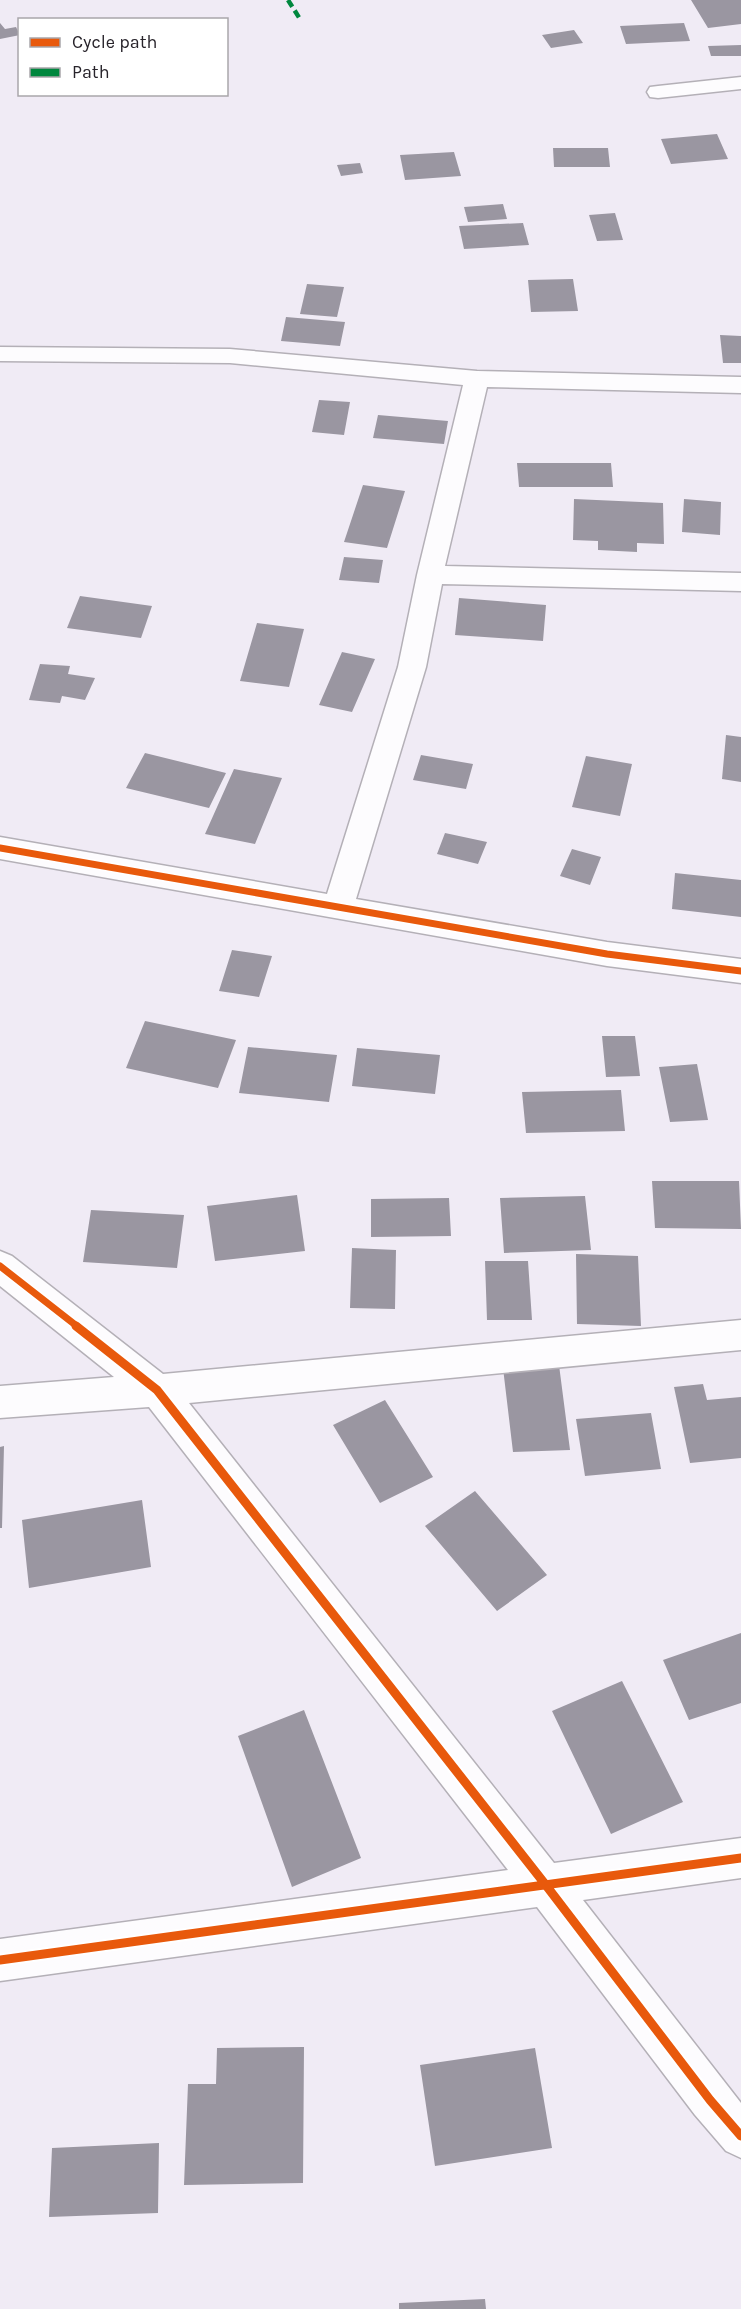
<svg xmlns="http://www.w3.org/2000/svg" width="741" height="2309" viewBox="0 0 741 2309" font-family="Karla,sans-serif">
	<rect width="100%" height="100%" fill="#f0ebf5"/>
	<!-- building -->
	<path fill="#9a96a1" d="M691,0h50v24l-33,4z
		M0,23l5,6 11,-2 4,8 -20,4z
		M684,23l6,18 -64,3 -6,-18z
		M574,30l9,13 -32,5 -9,-13z
		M741,45v11h-30l-3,-10z
		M717,134l11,25 -57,5 -10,-25z
		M553,148h55l2,19h-56z
		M454,152l7,24 -56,4 -5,-25z
		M360,163l3,10 -22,3 -4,-11z
		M503,204l4,15 -39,3 -4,-15z
		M615,213l8,27 -26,1 -8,-26z
		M523,223l6,22 -65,4 -5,-23z
		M573,279l5,32 -47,1 -3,-32z
		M307,284l37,3 -7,30 -37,-3z
		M286,317l59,5 -5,24 -59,-5z
		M720,335l21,1v27h-18z
		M319,400l31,2 -6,33 -32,-3z
		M378,415l70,6 -4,23 -71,-6z
		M517,463h94l2,24h-94z
		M363,485l42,6 -18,57 -43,-6z
		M574,499l89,4 1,41 -27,-1v9l-39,-2v-9l-25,-1z
		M684,499l37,3 -1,33 -38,-3z
		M344,557l39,3 -4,23 -40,-3z
		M80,596l72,10 -11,32 -74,-10z
		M459,598l87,7 -3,36 -88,-6z
		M257,623l47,6 -15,58 -49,-6z
		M342,652l33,7 -23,53 -33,-7z
		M40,664l30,2 -2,8 27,4 -10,22 -23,-4 -2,7 -31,-3z
		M726,735l15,2v45l-19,-3z
		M145,753l81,20 -17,35 -83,-20z
		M421,755l52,9 -7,25 -53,-9z
		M586,756l46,8 -12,52 -48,-9z
		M234,769l48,9 -27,66 -50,-10z
		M445,833l42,9 -9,22 -41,-10z
		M572,849l29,8 -11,28 -30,-9z
		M675,873l66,7v37l-69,-8z
		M232,950l40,6 -13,41 -40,-6z
		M145,1021l91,19 -18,48 -92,-20z
		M602,1036h33l5,40 -34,1z
		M248,1047l89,8 -8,47 -90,-9z
		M357,1048l83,7 -5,39 -83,-8z
		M697,1064l11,56 -38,2 -11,-55z
		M621,1090l4,41 -99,2 -4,-41z
		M652,1181h87l2,48 -86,-1z
		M297,1195l8,56 -90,10 -8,-55z
		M585,1196l6,54 -87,3 -4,-55z
		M449,1198l2,38 -80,1v-38z
		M91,1210l93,5 -7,53 -94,-6z
		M352,1248l44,2 -1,59 -45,-1z
		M576,1254l62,2 3,70 -64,-2z
		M485,1261h43l4,59h-45z
		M559,1365l11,85 -57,2 -10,-84z
		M703,1384l4,16 34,-3v61l-51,5 -16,-76z
		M385,1400l48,77 -53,26 -47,-78z
		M651,1413l10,56 -76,7 -9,-57z
		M4,1446l-2,82h-2v-81z
		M475,1491l72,84 -50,36 -72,-85z
		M142,1500l9,67 -122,21 -7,-68z
		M741,1633v70l-52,17 -26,-60z
		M622,1681l61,121 -72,32 -59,-123z
		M304,1710l57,148 -69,29 -54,-151z
		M304,2047l-1,136 -119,2 4,-101h28l1,-36z
		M535,2048l17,100 -117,18 -15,-101z
		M159,2143l-1,70 -109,4 3,-69z
		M485,2299l1,10h-87v-6z"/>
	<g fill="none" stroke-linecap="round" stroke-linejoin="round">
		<!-- minor casing -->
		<g stroke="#b4b0b7" stroke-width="3">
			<path id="minor" d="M741,77v12l-83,9 -8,-1 -3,-5 3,-5 8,-1z
				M0,347l230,2 247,22 264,6v16l-254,-6 -42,179 296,7v18l-299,-7 -16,83 -70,232 251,43 134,17v24l-134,-17 -607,-107v-22l327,57 71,-227 19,-92 46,-190 -233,-22 -230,-2z
				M0,1251l12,5 151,118 578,-54v30l-552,53 365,460 187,-25v40l-158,22 158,203v55l-15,-7 -31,-36 -158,-208 -537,74v-42l508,-69 -359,-463 -149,11v-32l114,-9 -114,-91z"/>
		</g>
		<!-- minor -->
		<use href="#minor" fill="#fdfcfe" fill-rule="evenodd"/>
		<!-- quiet -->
		<path stroke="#00873e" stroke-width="4.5" stroke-dasharray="8 4.5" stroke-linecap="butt" d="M288,0l12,19"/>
		<!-- cycleway-far1 casing -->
		<g stroke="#fff" stroke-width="10">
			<path id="cycleway-far1" d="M0,848l607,106 134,17
				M0,1266l78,61"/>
		</g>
		<!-- cycleway casing -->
		<g stroke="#fff" stroke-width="13">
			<path id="cycleway" d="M76,1326l81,64 388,494 165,216 31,36
				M0,1960l741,-102"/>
		</g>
		<!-- cycleway-far1 -->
		<use href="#cycleway-far1" stroke="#e8590c" stroke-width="7"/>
		<!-- cycleway -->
		<use href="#cycleway" stroke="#e8590c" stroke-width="9"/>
	</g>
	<!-- legend -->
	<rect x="18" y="18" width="210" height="78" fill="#ffffff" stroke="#a9a7aa" stroke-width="1.5"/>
	<rect x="30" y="38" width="30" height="9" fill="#e8590c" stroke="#a9a7aa" stroke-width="1.5"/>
	<text x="72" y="48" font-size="18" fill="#28242b">Cycle path</text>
	<rect x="30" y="68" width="30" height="9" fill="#00873e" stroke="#a9a7aa" stroke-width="1.5"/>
	<text x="72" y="78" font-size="18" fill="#28242b">Path</text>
</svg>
